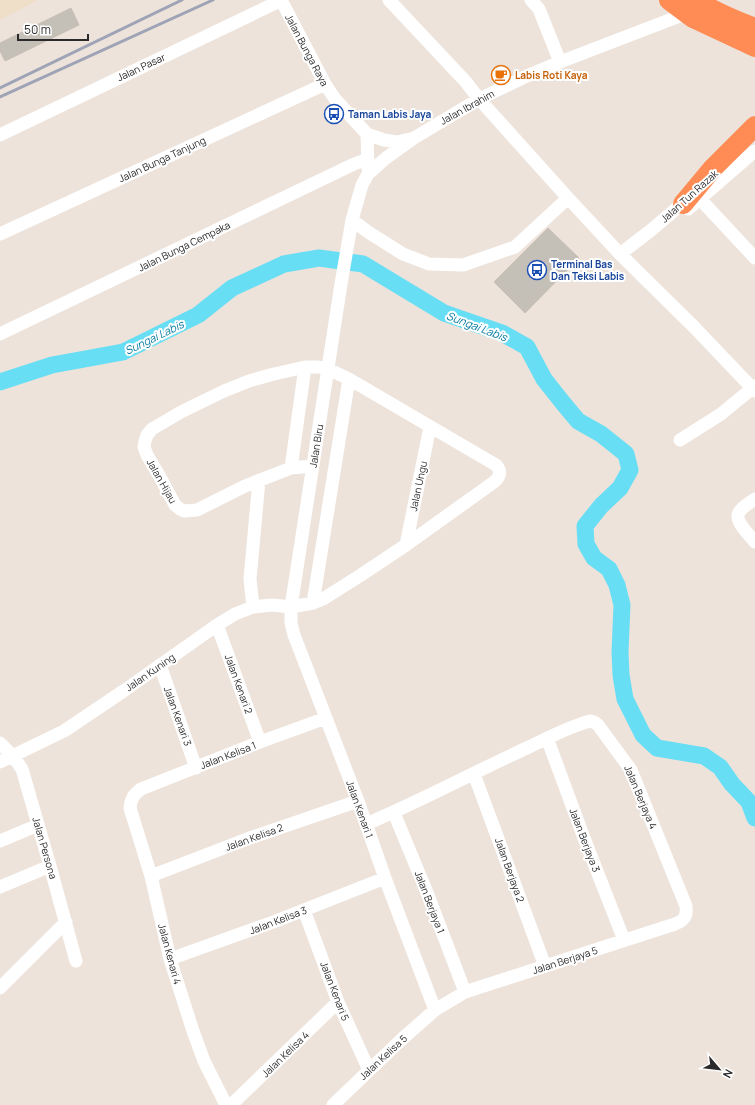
<svg xmlns="http://www.w3.org/2000/svg" width="755" height="1105" viewBox="0 0 755 1105" font-family="Manrope,sans-serif">
	<rect width="100%" height="100%" fill="#ede3db"/>
	<!-- education -->
	<path fill="#efdfc9" d="M0,0h38l-38,20z"/>
	<g fill="none" stroke-linecap="round" stroke-linejoin="round">
		<!-- river -->
		<path stroke="#68def4" stroke-width="17" d="M0,382l52,-17 71,-13 75,-37 34,-27 52,-24 35,-6 44,6 81,49 58,20 25,14 17,32 19,24 15,18 23,13 25,20 4,16 -10,18 -19,18 -16,20 1,18 8,14 15,11 8,16 5,20 -2,47 1,23 4,24 18,36 14,13 47,8 16,11 12,17 17,18 6,16"/>
	</g>
	<!-- building -->
	<path fill="#c4bfb7" stroke="#c8bfb5" d="M71,8l8,17 -74,36 -5,-10v-8z
		M548,228l31,30 -54,55 -31,-31z"/>
	<g fill="none" stroke-linecap="round" stroke-linejoin="round">
		<!-- minor -->
		<path stroke="#fff" stroke-width="13" d="M281,0l44,84 10,15 32,35 17,6 13,2 13,-3
			M389,0l77,82 13,17 89,99 52,56 74,73 61,64
			M531,0l8,9 21,53
			M367,134l1,34
			M0,135l282,-135
			M700,199l55,59
			M688,209l67,-58
			M352,220l16,12 35,22 26,10 34,1 52,-18 53,-49
			M0,234l325,-150
			M620,254l30,-23 39,-33
			M0,334l354,-170 14,-5
			M680,440l41,-26 34,-28
			M291,468l14,-101
			M755,499c-5,3 -11,7 -15,12 -8,9 9,23 15,31
			M406,545l24,-118
			M313,603l36,-224
			M253,607l-3,-28 9,-99
			M217,625l43,117
			M160,665l36,103
			M547,738l37,100 40,102
			M0,743l13,13 9,13 28,97 26,95
			M0,762l64,-31 61,-41 92,-65 18,-11 18,-7 19,-2 19,2 22,-4 10,-4 38,-24 45,-30 88,-63c6,-5 8,-11 2,-17l-147,-86 -21,-10 -10,-2h-13l-31,7 -25,7 -25,10 -43,21 -29,17 -5,6 -2,6 -1,6 3,8 13,22 15,28 5,4 4,2 13,-1 48,-24 46,-18 21,-2
			M474,774l71,192
			M394,813l34,82 37,97
			M0,841l38,-16
			M151,876l96,-37 111,-38
			M0,887l50,-21
			M304,910l34,92 31,68
			M170,959l106,-38 109,-43
			M0,988l66,-66
			M435,1010l-50,-132 -27,-77 -64,-166 -3,-12v-16l50,-323 11,-64 10,-35 6,-11 18,-16 28,-20 65,-39 48,-23 33,-14 125,-48 6,-3
			M226,1105l-22,-44 -11,-30 -23,-72 -19,-83 -21,-68c1,-9 3,-13 11,-19l119,-47 66,-24
			M231,1105l107,-103
			M333,1105l69,-66 33,-29 30,-18 210,-68c10,-4 12,-8 11,-18l-55,-136 -33,-45 -4,-3 -4,-1c-19,5 -43,17 -61,26 -55,25 -108,54 -163,77"/>
		<!-- highway -->
		<path stroke="#ff8c54" stroke-width="20" d="M669,0l24,18 62,29
			M696,0c18,12 38,20 59,28
			M683,204l30,-36 42,-42"/>
		<!-- rail -->
		<path stroke="#9ea4b5" stroke-width="3" d="M0,88l182,-88
			M0,97l213,-97"/>
	</g>
	<!-- icons -->
	<defs>
		<g id="cafe-ring" transform="scale(1)"><circle r="9.5" fill="#fff" stroke="#e8710a" stroke-width="1.5"/><path d="M-5.5-4.5H6V0H3Q3 3.5 0 3.5H-2.5Q-5.5 3.5-5.5 0ZM3-3.2v2h1.7v-2ZM-6 4.5H4V6H-6Z" fill="#e8710a"/></g>
		<g id="bus-ring" transform="scale(1)"><circle r="9.5" fill="#fff" stroke="#1a4fb4" stroke-width="1.5"/><path d="M-5-6H5V4H4V6H2V4H-2V6H-4V4H-5ZM-3.5-4V0h7V-4ZM-3.5 1.2v1.5H-2V1.2ZM2 1.2v1.5H3.5V1.2Z" fill="#1a4fb4"/></g>
	</defs>
	<g fill-rule="evenodd">
		<use href="#cafe-ring" x="501" y="75"/>
		<use href="#bus-ring" x="334" y="114"/>
		<use href="#bus-ring" x="537" y="270"/>
	</g>
	<g text-anchor="middle" dominant-baseline="central" stroke-width="4" stroke-linejoin="round" paint-order="stroke">
		<!-- street labels -->
		<g font-size="10" fill="#2a2a2a" stroke="#fff">
			<text transform="translate(307 50) rotate(62)">Jalan Bunga Raya</text>
			<text transform="translate(141 67) rotate(-25)">Jalan Pasar</text>
			<text transform="translate(467 107) rotate(-29)">Jalan Ibrahim</text>
			<text transform="translate(162 159) rotate(-25)">Jalan Bunga Tanjung</text>
			<text transform="translate(689 196) rotate(-42)">Jalan Tun Razak</text>
			<text transform="translate(184 246) rotate(-26)">Jalan Bunga Cempaka</text>
			<text transform="translate(316 446) rotate(-81)">Jalan Biru</text>
			<text transform="translate(162 481) rotate(60)">Jalan Hijau</text>
			<text transform="translate(418 486) rotate(-78)">Jalan Ungu</text>
			<text transform="translate(150 672) rotate(-35)">Jalan Kuning</text>
			<text transform="translate(239 684) rotate(70)">Jalan Kenari 2</text>
			<text transform="translate(178 716) rotate(70)">Jalan Kenari 3</text>
			<text transform="translate(228 755) rotate(-21)">Jalan Kelisa 1</text>
			<text transform="translate(641 797) rotate(67)">Jalan Berjaya 4</text>
			<text transform="translate(360 809) rotate(70)">Jalan Kenari 1</text>
			<text transform="translate(254 837) rotate(-20)">Jalan Kelisa 2</text>
			<text transform="translate(585 840) rotate(69)">Jalan Berjaya 3</text>
			<text transform="translate(45 848) rotate(74)">Jalan Persona</text>
			<text transform="translate(510 870) rotate(70)">Jalan Berjaya 2</text>
			<text transform="translate(430 902) rotate(69)">Jalan Berjaya 1</text>
			<text transform="translate(278 920) rotate(-21)">Jalan Kelisa 3</text>
			<text transform="translate(170 954) rotate(75)">Jalan Kenari 4</text>
			<text transform="translate(565 960) rotate(-18)">Jalan Berjaya 5</text>
			<text transform="translate(335 991) rotate(69)">Jalan Kenari 5</text>
			<text transform="translate(285 1054) rotate(-44)">Jalan Kelisa 4</text>
			<text transform="translate(383 1057) rotate(-43)">Jalan Kelisa 5</text>
		</g>
		<!-- food labels -->
		<g font-size="10" font-weight="bold" fill="#c56008" stroke="#fff" text-anchor="start">
			<text x="515" y="75">Labis Roti Kaya</text>
		</g>
		<!-- transit labels -->
		<g font-size="10" font-weight="bold" fill="#164399" stroke="#fff" text-anchor="start">
			<text x="348" y="114">Taman Labis Jaya</text>
			<text x="551" y="264">Terminal Bas<tspan x="551" dy="12">Dan Teksi Labis</tspan></text>
		</g>
		<!-- water labels -->
		<g font-size="11" font-style="italic" fill="#077ca1" stroke="#fff">
			<text transform="translate(477 326) rotate(21)">Sungai Labis</text>
			<text transform="translate(154 337) rotate(-26)">Sungai Labis</text>
		</g>
	</g>
	<!-- north arrow -->
	<g transform="translate(719 1069) rotate(118)" stroke="#ffffff" stroke-width="3" paint-order="stroke">
	<path d="M0-3L7 15L0 10L-7 15Z" fill="#2a2a2a"/>
	<text y="-6" font-size="11" font-weight="bold" text-anchor="middle" fill="#2a2a2a">N</text>
	</g>
	<!-- scale -->
	<path d="M18 34v6h70v-6" fill="none" stroke="#2a2a2a" stroke-width="2"/>
	<text x="24" y="34" font-size="12" fill="#2a2a2a" stroke="#ffffff" stroke-width="3" paint-order="stroke">50 m</text>
</svg>
